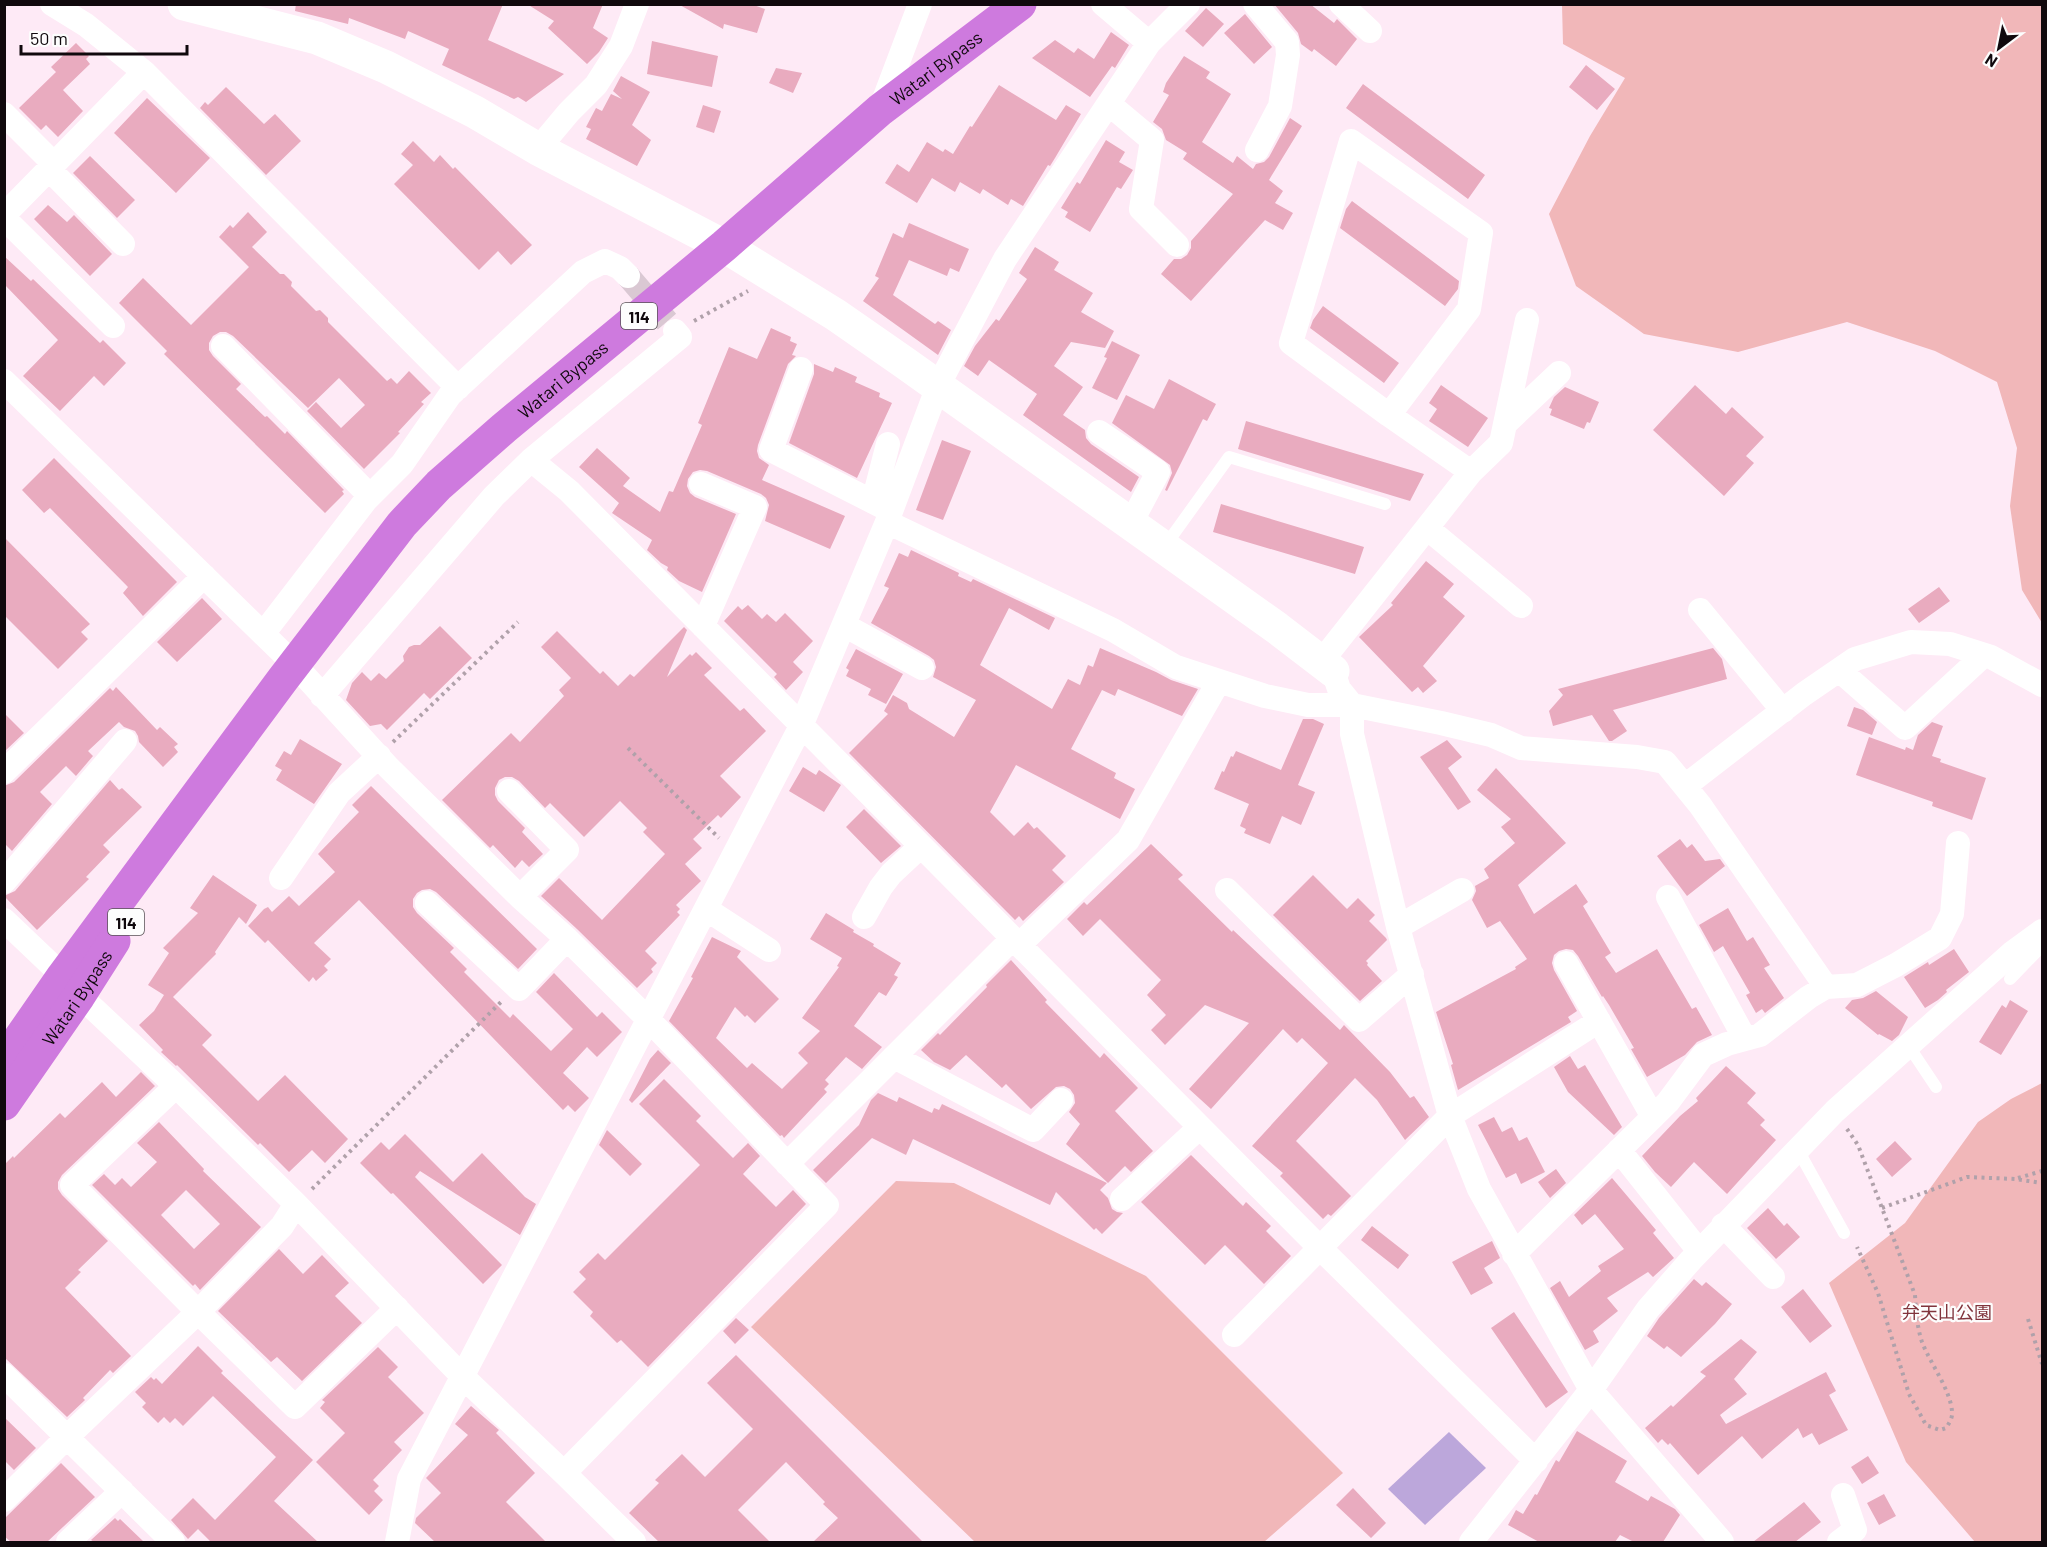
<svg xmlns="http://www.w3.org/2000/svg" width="2047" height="1547" viewBox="0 0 2047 1547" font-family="Barlow,'Noto Sans JP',sans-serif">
	<rect width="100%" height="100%" fill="#feeaf6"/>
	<!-- green -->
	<path fill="#f1b7b9" d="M1562,5h480v618l-20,-33 -12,-84 7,-58 -20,-66 -62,-31 -88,-29 -109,30 -94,-18 -68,-48 -27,-72 41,-78 35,-58 -62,-34z
		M2042,1083v459h-67l-69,-80 -77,-179 76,-60 73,-101 33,-23z
		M896,1181l58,2 192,93 197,197 -79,69h-289l-224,-215z"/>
	<!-- water -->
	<path fill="#bca7db" d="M1449,1432l37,36 -61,57 -37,-36z"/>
	<!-- building -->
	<path fill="#e9abbf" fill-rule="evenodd" d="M296,4h207l-15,36 76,34 -38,28 -8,-5 -4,2 -72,-34 7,-16 -41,-18 -3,8 -56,-21 -1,6 -53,-13z
		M527,4h76l-10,24 15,10 -9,14 -12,12 -39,-36 6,-7z
		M678,4h73l14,5 -8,24 -33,-9 -1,5z
		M1274,4h36l24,19 3,-4 20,20 -21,27 -22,-17 -2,3 -11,-8 -3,-11z
		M1206,8l18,16 -21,23 -18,-16z
		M1245,14l27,33 -18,17 -30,-31z
		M1111,32l18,13 -14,23 -3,-2 -22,31 -58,-39 23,-18 19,13 4,-5 16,11z
		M652,41l66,15 -6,31 -65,-13z
		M76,43l13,13 -3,3 4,5 -27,26 20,21 -25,26 -12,-12 -5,5 -22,-22 37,-36 -5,-5z
		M1184,56l26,16 -4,6 25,16 -29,48 31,21 4,-7 16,13 3,-5 8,-2 5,-5 21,-39 12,8 -33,54 14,11 -8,12 18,10 -10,17 -18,-10 -74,81 -30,-27 13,-15h7l6,-4 4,-7v-7l42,-47 -50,-35 4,-6 -21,-13 -4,-11 -9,-7 16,-27 -6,-3 3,-9z
		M1586,65l29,24 -18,21 -28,-23z
		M776,68l26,5 -9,20 -24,-10z
		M621,76l29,16 -18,33 19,15 -14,26 -51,-27 5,-10 -5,-2 10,-19 6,3 9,-17 11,5 -9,-8z
		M1363,84l122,91 -17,24 -122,-91z
		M999,85l57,35 10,-15 15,9 -26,44 -5,8 -2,-1 -25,41 -12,-7 -3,6 -25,-16 -3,5 -20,-12 -5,10 -23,-14 -15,25 -32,-20 12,-19 12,8 18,-30 16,10 2,-3 8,5 17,-28 2,1z
		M226,87l38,37 11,-10 26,27 -35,34 -66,-67 5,-6 3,3z
		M147,98l63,60 -34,35 -62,-60z
		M703,105l18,6 -7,22 -18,-6z
		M1106,140l19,12 -6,10 14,8 -12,19 -4,-2 -27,45 -25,-15 3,-5 -7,-4 16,-26 3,2z
		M413,141l21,21 6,-7 13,14 2,-2 77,78 -21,20 -13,-14 -19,19 -85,-86 19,-19 -12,-11z
		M90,156l45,44 -18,18 -44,-45z
		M1352,201l107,80 -1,8 -13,17 -105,-78 6,-19z
		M48,205l19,17 7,-7 38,39 -22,22 -56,-57z
		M248,212l19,20 -15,15 28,27h4l8,8 -1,4 25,25 4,-1 8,8v4l59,59 4,-3 6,6 12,-13 22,22 -10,9 3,2 -26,28 2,1 -36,36 -57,-58 9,-9 25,26 24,-23 -26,-27 -31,30 -75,-72 -7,-4h-6l-7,4 -4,7v7l4,6 28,28 -5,5 29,28 2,-1 18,18 2,-3 57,59 -2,1 2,3 -19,19 -161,-159 3,-3 -48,-48 24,-25 48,47 58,-58 -30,-30 11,-12 3,3z
		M909,223l60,26 -10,23 -9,-4 -3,8 -38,-16 -16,35 42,29 3,-3 13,9 -13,25 -75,-54 16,-23 -4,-2 18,-43 10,5z
		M1035,247l24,15 -5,8 39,23 -12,19 33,19 -9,17 -34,-6 -17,24 29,21 -20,28 22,15 1,8 5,6 48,33 -8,15 -108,-77 14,-21 -48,-34 -11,16 -14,-10 11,-20 21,-27 3,2 28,-42 -8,-6z
		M4,256l27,25 2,-2 67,64 3,-3 23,23 -22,23 -10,-10 -34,35 -37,-35 35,-36 -54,-56z
		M1323,306l76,57 -15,20 -74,-55 3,-8z
		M771,328l20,9 -1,4 7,3 -5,11 4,1 -8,8 -30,81 -1,6 2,7 10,7 -7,15 83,36 -15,33 -65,-28 4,-16 -3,-7 -5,-4 -54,-23 -7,-1 -7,2 -5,7 -1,7 3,7 5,4 41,17 -34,78 -23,-11 -12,-11 1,-3 -7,-4 -14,-13 5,-10 -40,-27 7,-10 -40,-36 18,-19 33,30 -7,8 37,26 9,-21 4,1 29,-67 -4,-2 31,-76 28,12z
		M1112,341l28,14 -23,45 -25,-12 15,-30 -3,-1z
		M814,364l19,8 2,-5 22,10 -2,5 25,11 -1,4 13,6 -35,75 -68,-35 25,-69z
		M1169,379l47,25 -9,17 -4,-2 -36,72 -2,-1 7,-17 -2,-8 -58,-42 14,-28 28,14z
		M1441,385l47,33 -20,29 -39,-26 8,-12 -8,-6z
		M1695,385l31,29 6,-7 32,30 -18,19 8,7 -30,33 -71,-66z
		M1565,387l34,15 -9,21 -3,-1 -3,7 -34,-14 2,-6 -3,-1 5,-11z
		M1246,421l178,53 -14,27 -172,-52z
		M942,440l29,11 -28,69 -27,-10z
		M54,458l123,124 -34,34 -20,-23 5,-6 -78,-79 -6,5 -22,-23z
		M1221,504l143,43 -9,27 -142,-42z
		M4,537l86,87 -9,8 7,7 -30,30 -54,-54z
		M911,550l48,23 -1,3 13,6 2,-3 82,39 -6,12 -40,-22 -29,57 72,44 16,-30 12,6 8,-20 5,2 7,-19 56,24 15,8 27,9 -16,27 -64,-27 -3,7 -13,-6 -31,59 45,24 -2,5 21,11 -15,30 -104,-54 -26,47 24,24 14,-14 6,7 3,-2 29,29 -14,14 12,12 -41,39 -4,-5 -4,4 -166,-167 39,-39 -4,-3 9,-16 14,8 2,6 45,28 22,-37 -43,-23 3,-10 -2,-7 -5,-4 -58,-33 18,-35 -5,-2 15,-33 9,4z
		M1426,561l28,23 -11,13 22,19 -42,50 14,15 -14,12 -5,-6 -6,5 -53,-55 34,-32 -2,-2z
		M1939,587l11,14 -31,22 -11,-14z
		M202,598l20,21 -45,43 -20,-20z
		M748,605l14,14 5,-5 9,8 9,-9 28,28 -20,21 10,10 -17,18 -12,-13 3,-3 -53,-53 14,-15 4,4z
		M440,626l32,32 -42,41 -6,-6 -37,37 -6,-6 -11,2 -24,-26 6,-17 10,-11 9,9 8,-8 7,6 18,-18 -1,-5 6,-9 5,-2h6z
		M684,627l3,3 -20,47 23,-23 2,2 4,-4 16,16 -8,7 36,36 4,-3 22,23 -46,45 21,21 -20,21 -3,-3 -25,24 9,9 -17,16 16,17 -25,24 4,4 -3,3 3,3 -35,36 12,12 -6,6 2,3 -16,16 -60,-59 -36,-33 18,-18 43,42 63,-66 -22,-22 4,-4 -27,-27 -36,36 -34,-34 -5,5 -26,-27 -7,-4h-7l-6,3 -4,8v7l3,6 27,27 -3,4 21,22 -14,13 -7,-7 -7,8 -22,-23 -3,3 -48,-48 69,-67 9,9 44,-46 -5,-6 12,-12 -30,-31 16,-16 43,43 3,-3 15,15 12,-12 4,3z
		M1713,648l9,11 5,20 -114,31 14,21 -15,10h-3l-17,-26 -39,11 -4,-15 14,-16 -5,-6z
		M856,649l47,25 -17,30 -18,-9 3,-6 -25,-13 3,-6 -3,-2z
		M116,687l41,43 3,-3 18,17 -4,3 4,5 -15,15 -24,-25 -1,-6 -3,-5 -11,-4 -5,-5 -31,29 5,5 -17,20 -10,-10 -26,26 12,12 -40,47 -8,-8v-57l10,-4 96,-94 3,3z
		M1854,707l9,3 14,12 -5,13 -25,-9z
		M4,713l20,20 -20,19z
		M1303,719h10l11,5 -26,61 17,7 -14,33 -19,-9 -12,28 -26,-11 2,-4 -6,-3 9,-22 -35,-15 8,-18 2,1 7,-16 2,1 3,-6 45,19z
		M1932,722l11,4 -11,30 9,3 -1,3 46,16 -14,42 -40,-14 1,-4 -77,-27 13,-38 36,13 1,-3 7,3 5,-15z
		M300,739l42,25 -28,40 -38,-24 6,-10 -7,-4 9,-15 7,4z
		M1447,740l15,17 -14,11 23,34 -13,8 -38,-53z
		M803,767l13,8 3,-5 22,15 -17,27 -35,-21z
		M1496,768l70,75 -48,42 16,29 42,-30 12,18 -5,4 28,47 -6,4 11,16 41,-24 35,60 4,-2 16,28 -15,7 -12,13 -38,22 -16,-28 3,-1 -25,-43 -6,-9 -1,1 -24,-41 -5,-6 -7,-1 -7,2 -5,4 -2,8 2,7 23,41 -9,6 3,5 -113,68 -7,-25 2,-1 -17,-52 80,-43 -1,-2 12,-8 -27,-38 -13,7 -15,-28 4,-9 -1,-5 14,-8 -5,-9 31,-26 -14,-16 10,-8 -34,-29z
		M110,780l9,10 3,-2 20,19 -39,38 7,7 -24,25 3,2 -52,51 -33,-34 11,-5z
		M371,786l166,163 -19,20 -82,-77 -6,-3 -8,1 -5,3 -4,6v8l4,6 37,35 -4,4 17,17 -3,3 46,46 3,-4 38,37 22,-22 -37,-37 18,-19 43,44 5,-5 20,20 -25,25 -10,-10 -24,26 26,25 -14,14 -7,-7 -5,5 -204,-210 -45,43 17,16 -7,7 4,4 -12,11 -3,-4 -4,5 -41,-42 -3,3 -17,-17 16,-17 4,-2 4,5 17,-16 10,10 36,-34 -17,-18 41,-42 -7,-7z
		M864,809l37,37 -20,17 -35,-36z
		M1680,839l7,9 5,-4 13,17 15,-2 5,7 -38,30 -30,-40z
		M1151,844l32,31 -5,4 54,53 1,-2 107,100 4,-5 46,47 20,26 4,-2 15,21 -24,23 -28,-40 -22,-22 -59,63 55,55 -20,20 -3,-2 -5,5 -43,-43 3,-3 -31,-27 76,-83 -26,-25 -5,5 -14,-14 -72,80 -22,-20 60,-66 -44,-18 -40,40 -14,-15 15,-15 -19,-20 14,-15 -61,-61 -17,17 -16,-17 17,-17 3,3z
		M213,875l44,30 -11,19 -7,-7 -24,35 1,2 -43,43 39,38 -10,10 56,56 27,-26 63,64 -23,24 -13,-13 -23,22 -29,-29 -2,2 -81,-80 -1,1 -15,-14 2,-2 -24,-25 15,-14 10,-16 -16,-10 21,-32 -6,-5 35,-35 -8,-5z
		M1313,875l34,34 11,-11 17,17 -6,6 17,17 1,2 -21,21 2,2 -1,2 15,16 -22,20 -87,-86z
		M1728,908l19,33 6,-4 17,28 -6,3 20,30 -19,15 -3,-4 -6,4 -10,-18 4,-2 -27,-47 -9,6 -15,-27z
		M826,913l28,17 -1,2 21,12 -1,2 28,17 -7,12 4,2 -12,19 -7,-4 -25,34 28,21 -20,22 -16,-12 -21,23 4,4 -5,5 3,3 -43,46 -2,-3 -2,1 -111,-115 24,-43 -2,-1 21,-40 29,14 -4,6 42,42 -24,24 -8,-8 -2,2 -10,-10 -19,31 31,30 5,-5 30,26 26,-26 -10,-10 22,-22 -18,-13 37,-51 -2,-1 5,-8 -32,-19z
		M1954,949l15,23 -23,18 1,2 -9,8 -13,8 -21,-31 24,-15 1,3z
		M1011,960l36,40 -2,2 55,56 4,-5 34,35 -23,23 38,40 -22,21 -6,-6 -17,17 -42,-39 14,-20 -11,-12 6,-9 -1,-8 -4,-6 -6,-3 -8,1 -25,22 -25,-25 -4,4 -36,-33 -16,15 -16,-8 -13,-12 17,-17 2,2 47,-48 -1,-2z
		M1876,991l32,26 -9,18 -7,6 -13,-7 -1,1 -33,-27 7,-8 11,-2z
		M2010,1000l18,11 -27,44 -22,-13 23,-37 4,3z
		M658,1050l13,13 -39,40 -3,-3 21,-41z
		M1570,1056l8,13 7,-4 37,62 -8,8 -46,-43 -14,-25z
		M1726,1066l30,27 -9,10 18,17 -5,5 16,15 -49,54 -33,-32 -23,25 -16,-15 -13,-16 38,-40 18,-15 -2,-3z
		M141,1072l14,14 -93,89 -4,7v7l4,6 46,46 -30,29 3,2 -16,16 66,68 -18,17 -3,-3 -27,28 2,2 -18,17 -63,-60v-192l9,-9 1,2 46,-45 5,5 37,-36 14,15z
		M664,1079l37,37 -5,5 37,37 15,-15 12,13 -17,18 33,33 17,-17 13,14 -158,163 -27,-27 -4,3 -27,-27 3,-4 -20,-20 13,-13 -7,-7 19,-19 7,7 95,-95 -61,-61z
		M878,1093l19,9 2,-5 33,16 2,-5 5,2 3,-6 165,79 -7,7 8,8 4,11 5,3 6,1 -21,21 -6,-6 -2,2 -38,-38 -6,13 -137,-66 -7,16 -34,-17 -46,45 -13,-13 46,-45 12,-25z
		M1494,1117l8,15 10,-5 7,14 8,-4 18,35 -24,12 -5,-11 -10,5 -28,-53z
		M159,1122l45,47 -1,2 58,56 -61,63 -5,-6 -2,2 -101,-101 12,-11 11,11 7,-7 9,9 26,-25 -20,-19zM186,1190l34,34 -26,25 -33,-34z
		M607,1130l35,34 -12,12 -31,-31z
		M405,1134l48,48 29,-29 43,44 11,7 -16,31 -100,-64 -5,6 87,88 -19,19 -90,-91 -2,1 -31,-31 21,-21 8,8z
		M1895,1141l17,18 -20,18 -16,-18z
		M1191,1155l52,51 3,-4 25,24 -5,5 25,25 -27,28 -39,-39 -20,20 -64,-63z
		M1556,1169l10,14 -16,15 -12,-16z
		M1612,1178l44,52 -3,3 21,25 -21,19 -5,-5 -41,26 11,13 -25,20 6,11 -14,8 -35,-62 10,-7 9,16 32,-26 -3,-5 26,-17 -29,-35 -13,11 -8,-10z
		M1768,1208l16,18 3,-3 13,14 -24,22 -29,-31z
		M1372,1226l37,29 -11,14 -37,-29z
		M1492,1241l8,17 -16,10 9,15 -22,12 -19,-33z
		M279,1249l24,25 19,-19 27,28 -14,13 27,27 -60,58 -25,-24 -6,5 -53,-51z
		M1694,1279l8,7 4,-4 26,22 -17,20 -34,33 -14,-11 -3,3 -17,-13 12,-18z
		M1803,1289l29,37 -22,17 -29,-36z
		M1514,1312l54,80 -22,16 -55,-80z
		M736,1318l13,12 -14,14 -12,-13z
		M1741,1339l16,13 -23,27 13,15 -27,21 6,9 100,-52 10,19 -7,4 19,35 -29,15 -7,-12 -9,5 -5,-10 -36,31 -20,-23 -44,39 -28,-32 -2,2 -6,-6 -4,4 -13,-15 26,-23 2,2 33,-31 -6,-4z
		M198,1346l25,25 -2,2 92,87 -39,41 44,41h-107l-13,-13 -10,10 -17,-19 22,-22 22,22 61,-63 -63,-61 -30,30 -8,-8 -5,5 -6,-6 -6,6 -16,-16 4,-4 -11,-11 16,-15 3,3 2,-2 6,6z
		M378,1347l20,20 -10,10 36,36 -30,29 8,8 -29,30 6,6 -5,5 9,9 -14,15 -53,-53 29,-29 -25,-25 5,-6 -3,-2z
		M736,1355l187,187h-110l25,-24 -15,-14 2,-2 -39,-40 -48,48 32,32h-111l-30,-29 30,-30 -4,-3 27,-26 23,23 48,-48 -46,-46z
		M471,1406l28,24 -3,3 39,40 -29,29 40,40h-111l-20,-19 1,-5 25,-25 -15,-15 42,-43 -13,-11z
		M4,1417l32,31 -22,22 -10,-10z
		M1577,1431l50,30 -12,21 33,19 3,-5 24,13 5,6 -17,27h-29l-14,-7 -5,7h-76l-31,-17 8,-15 7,4 12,-20 2,1 19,-35 3,2z
		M1868,1456l11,17 -17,11 -11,-17z
		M61,1463l34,34 -48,45h-36l-7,-6v-17z
		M1353,1488l33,35 -15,15 -35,-33z
		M1884,1494l12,22 -17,9 -12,-22z
		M1804,1502l17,20 -26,20h-42z
		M115,1518l3,3 2,-2 24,23h-50l-3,-2z"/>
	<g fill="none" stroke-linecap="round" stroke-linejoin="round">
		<!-- street-tunnel -->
		<path stroke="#dac8d3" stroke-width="24" stroke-dasharray="24 12" stroke-linecap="butt" d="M628,276l47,55"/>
		<!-- path -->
		<path stroke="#b0a1aa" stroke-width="4" stroke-dasharray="3 4.5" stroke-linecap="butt" d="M694,321l54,-30
			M393,742l125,-120
			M628,748l91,90
			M1847,1129l11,16 57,150c1,16 2,32 7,47 8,21 28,47 30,69 1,7 -3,12 -6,17l-6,2 -14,-5 -17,-31 -31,-101 -21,-46
			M2018,1178l24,-7
			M312,1189l189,-187
			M1882,1208l85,-31 48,2 27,4
			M2028,1319l14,45"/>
		<!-- lane -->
		<path stroke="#fff" stroke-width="12" d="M1165,546l64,-89 156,47
			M2010,979l30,-31 2,-8
			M1908,1045l28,42
			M1798,1150l46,83"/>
		<!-- street -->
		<path stroke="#fff" stroke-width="24" d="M52,4l34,21 58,47 314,316
			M1103,4l46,39
			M1255,4l32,38 1,13 -8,51 -23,44
			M1341,4l29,27
			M1109,104l43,36 -11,69 36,36
			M880,110l40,-106
			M4,114l50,50
			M538,149l31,-37 27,-27 25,-39 16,-42
			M49,169l74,75
			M4,215l140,-143
			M4,218l109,108
			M223,346l147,150
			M801,369l-30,81 120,61
			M4,381l290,283 95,104 131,129 47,42 82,81 178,185 -263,268
			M1389,415l80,-106 12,-76 -130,-92 -60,202 98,72 82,57
			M1505,424l22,-104
			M1099,432l59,40 -27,51
			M531,460l38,31 751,757 216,213
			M701,484l54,23 -52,119
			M873,502l15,-58
			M887,522l226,108 63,37 89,29 43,9h44l89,18 50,12 30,13 116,9 28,5 35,43 126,182
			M1427,528l94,78
			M1700,610l83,101
			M844,625l78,43
			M263,634l103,-134 36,-36 48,-69 133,-123 22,-11 15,7 8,8
			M1321,662l150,-190 30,-29 4,-19 54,-51
			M1839,670l66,58 79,-73
			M1333,671l6,18 13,16v29l46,193 52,189 29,73 112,201 131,152
			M322,696l172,-200 37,-36 149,-123 -5,-6
			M4,772l200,-196
			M1685,786l119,-92 51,-35 56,-17 39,2 41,13 51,28
			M509,791l58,59 -47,47
			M281,878l58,-85 40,-37
			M4,882l121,-141
			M1227,890l132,130 53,-46
			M1668,897l77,142
			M427,903l92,86 48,-50
			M706,909l63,41
			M864,917l17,-30 10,-13 30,-28
			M4,920l59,56 16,20 15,13 82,77 120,118 165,171 103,98 70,69
			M1398,927l64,-37
			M1019,945l109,-105 91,-159
			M1566,963l87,154
			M894,1057l139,73 28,-30
			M176,1086l-104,99 126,127 97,95 102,-99
			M1619,1150l80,101
			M787,1164l226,-226
			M1122,1199l78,-72
			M1723,1225l50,52
			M1514,1254l154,-152 35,-47 24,-11 33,-9 49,-38 17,-10 31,-2 39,-20 44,-27 12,-24 6,-71
			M1234,1335l216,-219 149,-95
			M4,1375l169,167
			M4,1500l63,-63 131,-125 84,-86 14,-22
			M68,1542l54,-51
			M397,1542l12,-63 392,-753 86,-204 51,-136 67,-127 144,-216 39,-39
			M1471,1542l120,-152 57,-81 43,-49 144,-149 177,-158 30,-22
			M1839,1542l16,-12 -12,-35"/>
		<!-- secondary -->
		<path stroke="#fff" stroke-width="33" d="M184,4l133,34 69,29 89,45 63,37 186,97 112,69 69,48 372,265 56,43"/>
		<!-- highway -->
		<g stroke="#ce7ade" stroke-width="33">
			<path id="s1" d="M4,1061l59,-85 220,-297 119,-155 37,-39 65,-57 220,-182 156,-136 140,-106"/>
			<path id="s2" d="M4,1104l75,-108 35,-55"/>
		</g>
	</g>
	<g text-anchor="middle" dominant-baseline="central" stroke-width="4.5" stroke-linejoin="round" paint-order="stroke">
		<!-- shield labels -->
		<g fill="#fdfdfd" stroke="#575255" stroke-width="1.5">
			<rect x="621" y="303" width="36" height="26" rx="4.5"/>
			<rect x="108" y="909" width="36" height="26" rx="4.5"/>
		</g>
		<g font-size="16" font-weight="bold" fill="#10090d">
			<text x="639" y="316">114</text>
			<text x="126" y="922">114</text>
		</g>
		<!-- street labels -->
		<g font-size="18" fill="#10090d" stroke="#fdfdfd">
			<text stroke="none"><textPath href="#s1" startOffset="1371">Watari Bypass</textPath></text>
			<text stroke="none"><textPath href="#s1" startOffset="885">Watari Bypass</textPath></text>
			<text stroke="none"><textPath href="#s2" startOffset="129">Watari Bypass</textPath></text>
		</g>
		<!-- park labels -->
		<g font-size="18" fill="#81343c" stroke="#fdfdfd">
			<text x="1947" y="1312">弁天山公園</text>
		</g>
	</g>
	<!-- border -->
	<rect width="2047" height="1547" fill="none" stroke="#10090d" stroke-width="12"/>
	<!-- north arrow -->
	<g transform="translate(1999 48) rotate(212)" stroke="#fdfdfd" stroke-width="4.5" paint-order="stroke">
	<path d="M0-4.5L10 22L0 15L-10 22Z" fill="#10090d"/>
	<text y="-9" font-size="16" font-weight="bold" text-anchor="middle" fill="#10090d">N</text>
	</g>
	<!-- scale -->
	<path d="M21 45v9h166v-9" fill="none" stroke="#10090d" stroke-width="3"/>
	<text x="30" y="45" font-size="18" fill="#10090d" stroke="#fdfdfd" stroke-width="4.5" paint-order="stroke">50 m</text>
</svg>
